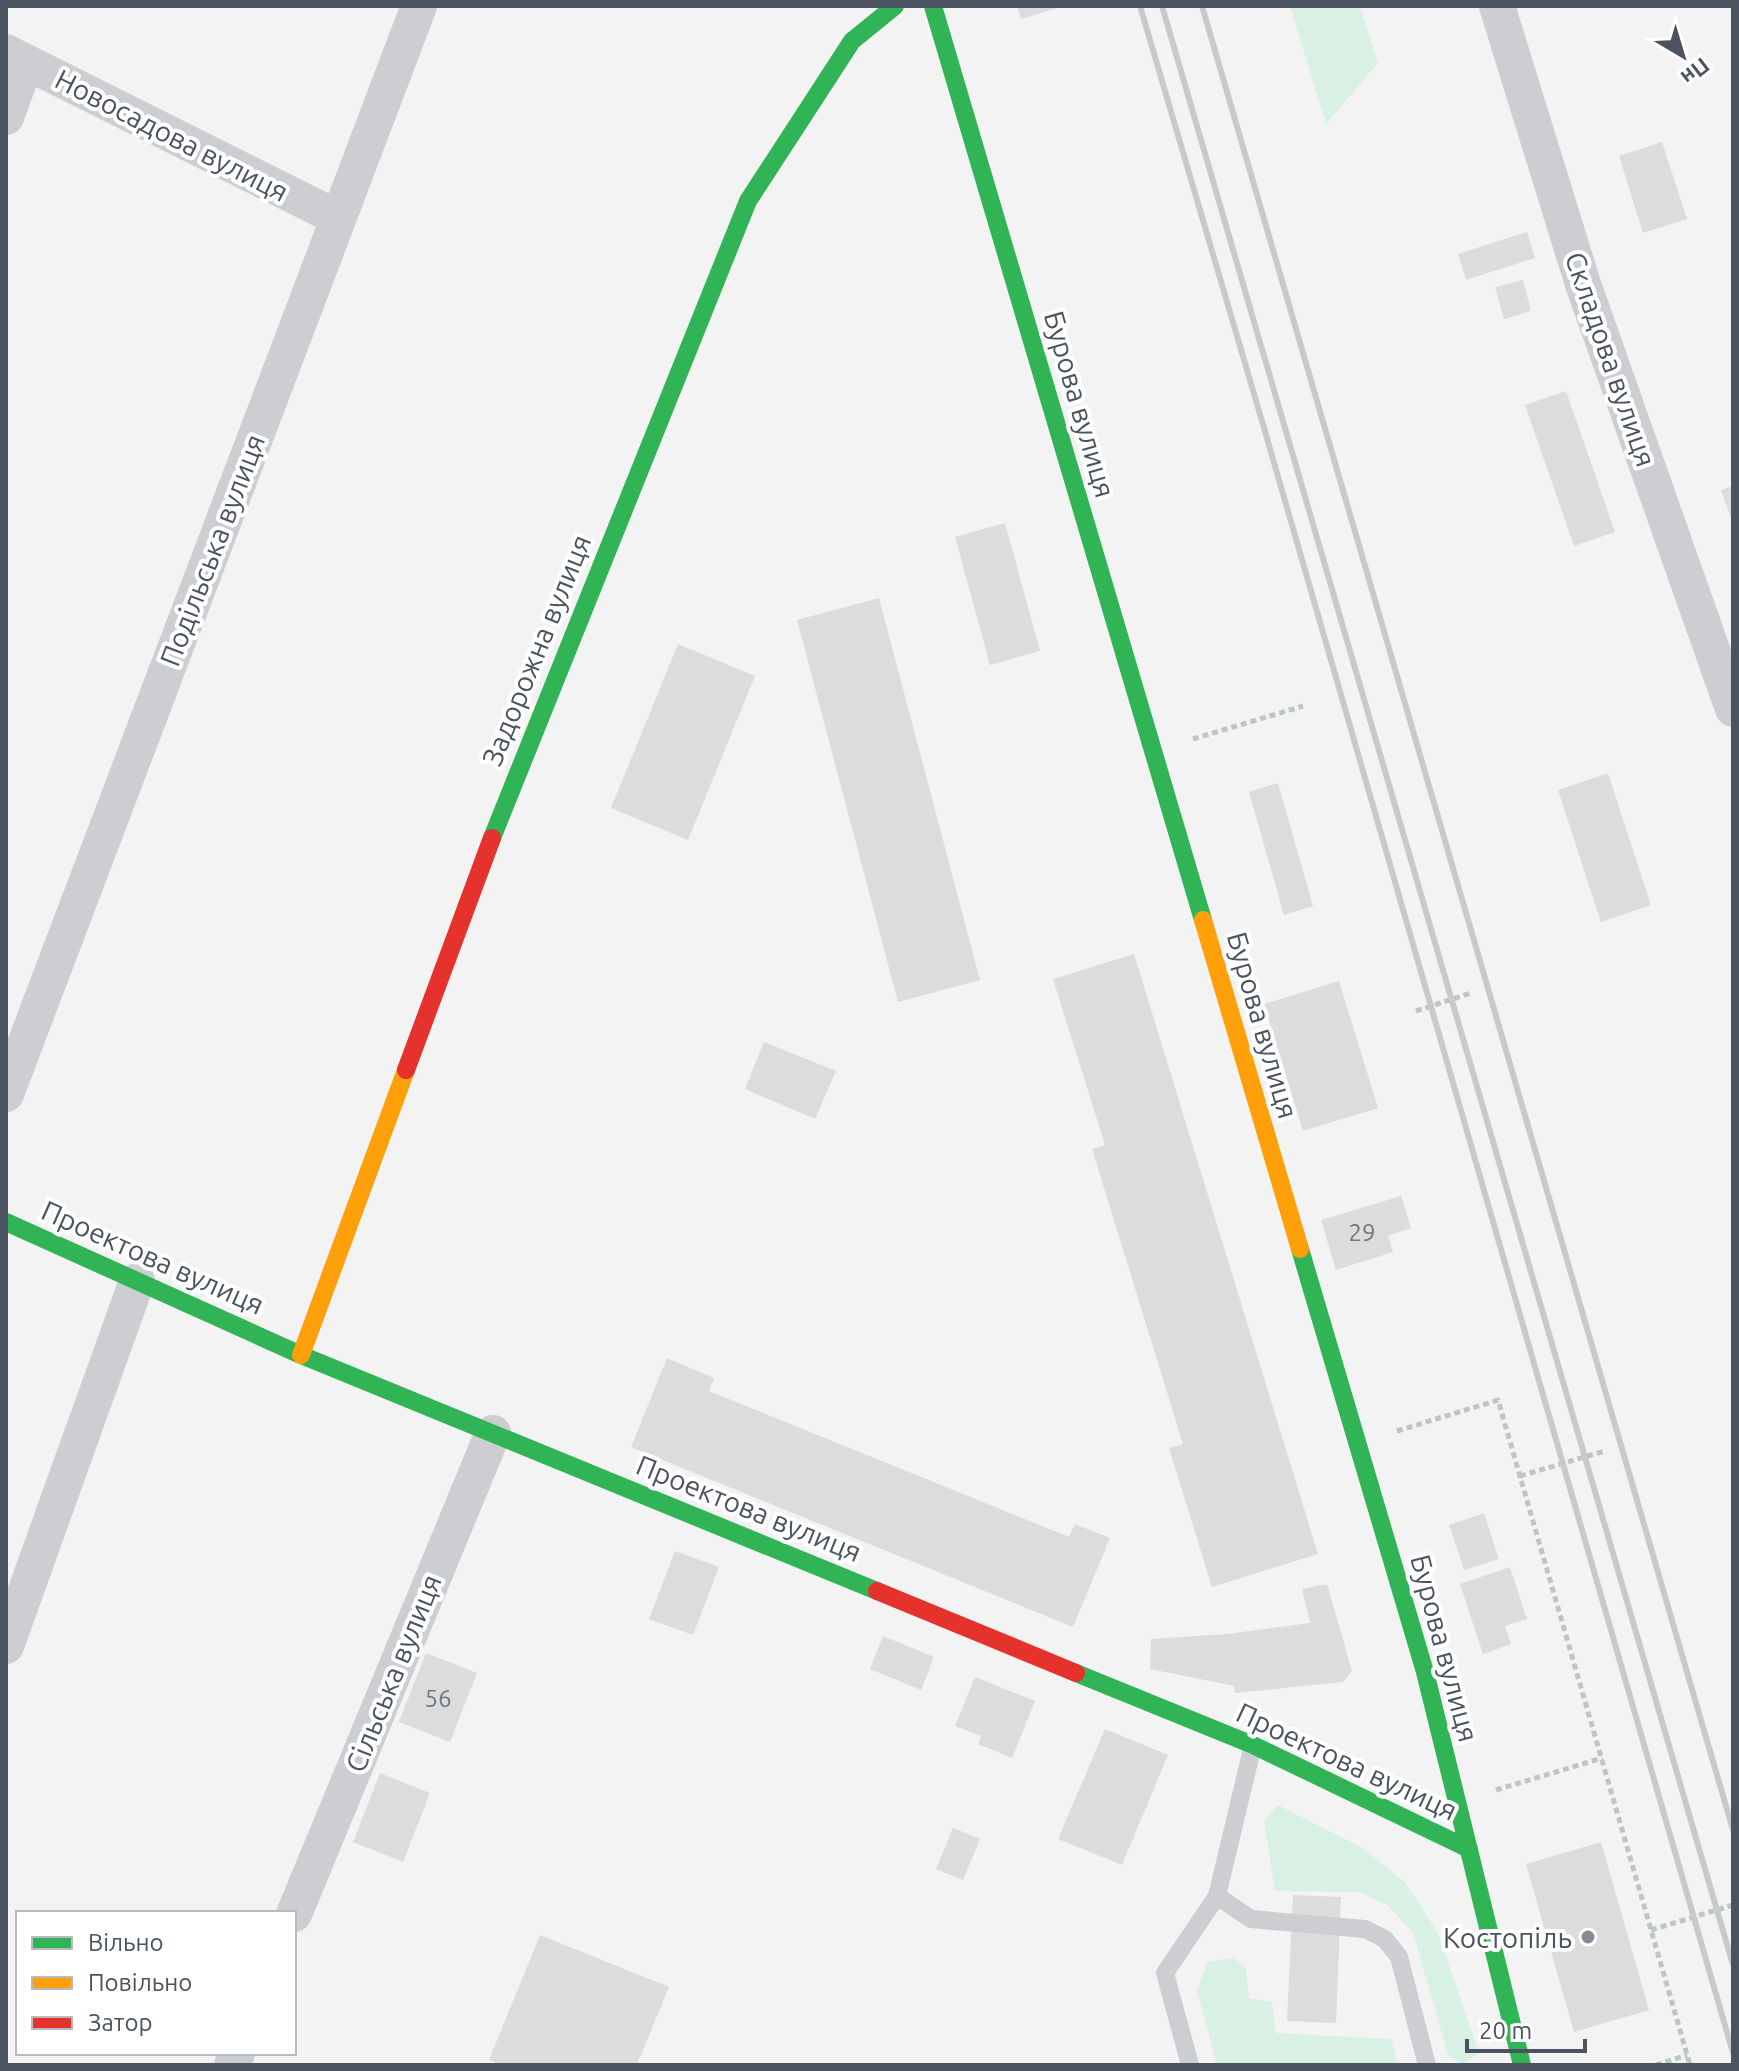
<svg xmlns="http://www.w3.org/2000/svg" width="1739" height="2071" viewBox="0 0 1739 2071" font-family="Ubuntu,sans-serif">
	<rect width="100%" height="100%" fill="#f3f3f3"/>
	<!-- green -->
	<path fill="#d9f1e4" d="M1290,6h70l18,57 -52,61z
		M1278,1805l83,42 44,35 33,51 41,120 -16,12 -15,-10 -35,-122 -26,-28 -27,-13 -85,-1 -11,-70z
		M1233,1958l13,10 3,30 23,4 4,31 115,6 7,26h-181l-20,-74 10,-29z"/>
	<!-- building -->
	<path fill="#dcdcdd" d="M1017,6h43l1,1 -40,12z
		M1662,142l25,77 -44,14 -24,-77z
		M1527,232l8,26 -69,22 -8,-26z
		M1523,280l8,31 -27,8 -9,-32z
		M1566,391l49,141 -41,14 -49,-141z
		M1733,486v37l-12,-33z
		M1005,523l35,128 -50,14 -35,-128z
		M879,598l101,382 -82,22 -101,-382z
		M678,644l77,32 -67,164 -77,-32z
		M1608,773l43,132 -50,17 -43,-132z
		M1278,783l35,123 -29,9 -35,-123z
		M1134,954l184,600 -106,33 -43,-139 14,-4 -91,-295 13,-4 -52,-166z
		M1339,981l39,127 -75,23 -39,-127z
		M764,1042l72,29 -21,48 -70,-30z
		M1401,1196l10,32 -23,8 5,16 -57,18 -15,-50z
		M667,1358l47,20 -5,13 360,146 6,-13 35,14 -37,89 -442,-180z
		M1484,1513l15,46 -35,11 -15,-45z
		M675,1551l44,16 -26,68 -44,-16z
		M1510,1567l17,52 -22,7 6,18 -28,10 -23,-70z
		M1327,1584l25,87 -9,11 -108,11 -1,-7 -84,-17 1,-30 76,-5 83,-11 -8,-34z
		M883,1636l51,21 -13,33 -51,-21z
		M426,1653l51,20 -27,69 -51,-20z
		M975,1677l60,24 -23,57 -34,-14 3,-8 -26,-10z
		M1105,1729l63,26 -46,110 -64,-26z
		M380,1773l50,20 -27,69 -50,-20z
		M953,1828l27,11 -17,41 -27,-11z
		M1601,1842l48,168 -75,22 -48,-168z
		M1293,1895l48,2 -5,126 -49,-2z
		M540,1935l129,52 -32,78h-135l-13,-5z"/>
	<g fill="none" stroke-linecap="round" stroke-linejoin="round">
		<!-- path -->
		<path stroke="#bcc6c4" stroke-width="5" stroke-dasharray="6 4" stroke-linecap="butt" d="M1193,739l110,-33
			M1416,1011l55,-18
			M1397,1431l101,-31 192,665
			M1520,1476l85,-25
			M1496,1790l106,-32
			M1651,1930l82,-25
			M1656,2065l31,-10"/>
		<!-- lane -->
		<path stroke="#cdced1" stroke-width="18" d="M1217,1896l34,23 114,10 20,10 14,18 28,108
			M1190,2065l-25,-92 52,-77 36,-151"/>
		<!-- street -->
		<path stroke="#cdced1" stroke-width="36" d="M1497,6l86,278 150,425
			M6,52l332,166
			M6,117l20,-55
			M6,1094l413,-1088
			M6,1646l131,-365
			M294,1914l199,-481
			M232,2065l5,-12"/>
		<!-- fast -->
		<path stroke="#30b455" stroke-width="18" d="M933,6l270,914
			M492,838l256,-637 104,-160 43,-35
			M6,1222l295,133 576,236
			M1300,1249l125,423 97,393
			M1076,1673l177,72 216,104"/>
		<!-- slow -->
		<path stroke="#ff9f0a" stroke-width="18" d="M1203,920l97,329
			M301,1355l105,-285"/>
		<!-- jam -->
		<path stroke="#e5322d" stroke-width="18" d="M406,1070l86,-232
			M877,1591l199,82"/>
		<!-- rail -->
		<path stroke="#c8c9cb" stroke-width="6" d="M1140,6l122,415 471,1632
			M1162,6l571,1959
			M1202,6l531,1824"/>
	</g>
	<!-- markers -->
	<circle fill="#858b93" stroke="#fff" stroke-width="3" cx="1588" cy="1937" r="8"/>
	<g text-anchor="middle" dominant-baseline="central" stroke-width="8" stroke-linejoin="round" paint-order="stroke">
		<!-- number labels -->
		<g font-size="24" fill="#6f767f">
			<text x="1362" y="1232">29</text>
			<text x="438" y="1698">56</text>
		</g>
		<!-- street labels -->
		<g font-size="28" fill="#4a535f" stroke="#fff">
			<text transform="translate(172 135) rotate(27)">Новосадова вулиця</text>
			<text transform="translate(1611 359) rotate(71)">Складова вулиця</text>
			<text transform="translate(1080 404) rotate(74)">Бурова вулиця</text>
			<text transform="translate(212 550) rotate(-69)">Подільська вулиця</text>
			<text transform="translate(536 650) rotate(-68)">Задорожна вулиця</text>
			<text transform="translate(1263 1025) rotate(74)">Бурова вулиця</text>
			<text transform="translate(153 1257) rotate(24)">Проектова вулиця</text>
			<text transform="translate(749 1508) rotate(22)">Проектова вулиця</text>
			<text transform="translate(1445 1648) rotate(75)">Бурова вулиця</text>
			<text transform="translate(393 1673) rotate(-68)">Сільська вулиця</text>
			<text transform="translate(1347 1761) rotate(25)">Проектова вулиця</text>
		</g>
		<!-- poi labels -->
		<g font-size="28" fill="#4a535f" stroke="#fff" text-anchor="end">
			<text x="1572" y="1937">Костопіль</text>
		</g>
	</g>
	<!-- border -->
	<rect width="1739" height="2071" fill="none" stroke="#4a535f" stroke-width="16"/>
	<!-- legend -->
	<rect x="16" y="1911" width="280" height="144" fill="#ffffff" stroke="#b7babf" stroke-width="2"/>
	<rect x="32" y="1937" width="40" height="12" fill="#30b455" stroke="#b7babf" stroke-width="2"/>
	<text x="88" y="1951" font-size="24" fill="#4a535f">Вільно</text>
	<rect x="32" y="1977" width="40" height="12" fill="#ff9f0a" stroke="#b7babf" stroke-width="2"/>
	<text x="88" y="1991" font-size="24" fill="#4a535f">Повільно</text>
	<rect x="32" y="2017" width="40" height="12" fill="#e5322d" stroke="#b7babf" stroke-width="2"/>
	<text x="88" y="2031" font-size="24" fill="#4a535f">Затор</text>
	<!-- north arrow -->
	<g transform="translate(1683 56) rotate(142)" stroke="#ffffff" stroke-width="6" paint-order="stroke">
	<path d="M0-6L14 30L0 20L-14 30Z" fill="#4a535f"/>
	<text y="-12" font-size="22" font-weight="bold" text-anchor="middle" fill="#4a535f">Пн</text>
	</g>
	<!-- scale -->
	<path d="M1467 2039v12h118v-12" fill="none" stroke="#4a535f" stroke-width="4"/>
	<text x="1479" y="2039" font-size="24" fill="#4a535f" stroke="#ffffff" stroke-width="6" paint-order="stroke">20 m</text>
</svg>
